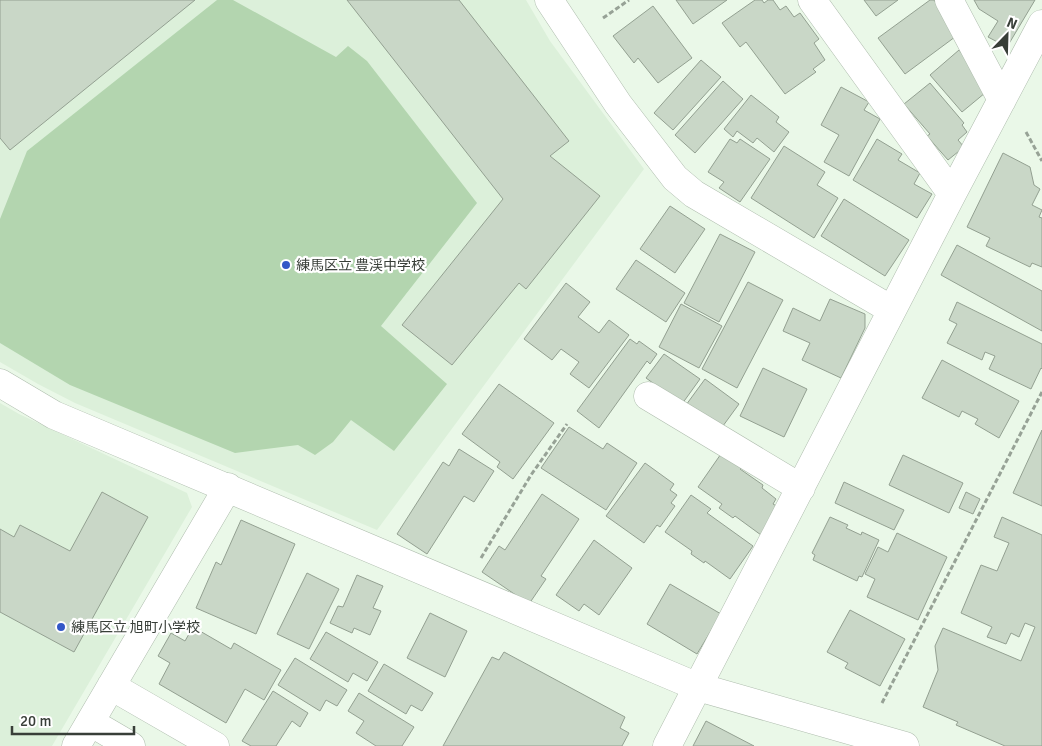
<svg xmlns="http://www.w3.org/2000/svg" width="1042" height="746" viewBox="0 0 1042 746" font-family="Signika,'Noto Sans JP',sans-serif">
	<rect width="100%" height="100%" fill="#eaf8e8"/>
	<!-- built -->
	<path fill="#dcf0da" d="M0,0h526l24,41 94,128 -267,361 -302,-127 -37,-19 -38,-22z
		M0,403l19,11 168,79 5,14 -140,239h-52z"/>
	<!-- green -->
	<path fill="#b3d5af" d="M217,0h16l103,57 12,-11 19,15 110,142 -96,123 66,58 -53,67 -43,-31 -18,22 -18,13 -17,-10 -63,8 -165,-68 -70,-42v-124l27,-68z"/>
	<!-- building -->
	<path fill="#c9d7c7" stroke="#93a091" d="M0,0h195l-185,150 -10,-12z
		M347,0h112l110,141 -19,15 50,40 -74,93 -7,-6 -67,82 -50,-40 101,-126z
		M676,0h51l-34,24z
		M755,0h7l2,3 4,-3h5l7,10 6,-4 8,11 6,-4 19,26 -5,4 11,17 -12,9 3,3 -31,22 -39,-52 -6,5 -18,-24z
		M864,0h34l-22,16z
		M930,0h4l25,34 -54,40 -27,-36z
		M974,0h61l-28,47 -19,-10 10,-16 -19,-12z
		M653,6l39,52 -34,25 -20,-25 -4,5 -21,-27z
		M959,50l32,38 -29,24 -32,-37z
		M701,60l20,17 -48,53 -19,-17z
		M723,81l20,18 -48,54 -20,-18z
		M930,83l34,40 -2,2 5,7 -9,8 6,7 -16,13 -21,-24 3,-2 -26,-30z
		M841,87l28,15 -5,8 16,9 -31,57 -25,-14 15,-27 -18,-10z
		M751,95l28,22 -3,5 13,10 -15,20 -17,-14 -4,5 -16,-12 -4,6 -9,-8z
		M730,139l7,4 3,-4 30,20 -30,43 -21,-14 5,-6 -16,-10z
		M877,139l25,15 -4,6 22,13 -6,11 18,10 -15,24 -64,-38z
		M784,146l41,26 -8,13 21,13 -24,40 -63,-40z
		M1003,153l27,14 4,18 6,4 -8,16 10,5 -3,7 3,1v49l-10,-4 -2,4 -44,-21 4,-8 -23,-11z
		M844,199l65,41 -24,36 -64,-40z
		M670,206l35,23 -30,44 -35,-24z
		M720,234l35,18 -36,70 -35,-19z
		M957,245l85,46v40l-101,-56z
		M636,260l49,33 -19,29 -50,-33z
		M748,282l35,18 -46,88 -35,-19z
		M566,283l24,19 -12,15 21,16 10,-13 20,15 -40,53 -19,-14 9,-12 -18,-13 -9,11 -28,-21z
		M830,299l35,15v14l-24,50 -39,-18 8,-17 -27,-12 10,-23 27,13z
		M957,302l85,42v25l-1,-1 -10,21 -42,-20 6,-13 -10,-4 -3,8 -35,-17 10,-19 -8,-4z
		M681,304l41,22 -23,42 -40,-21z
		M630,339l7,5 2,-3 18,13 -7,10 -3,-3 -48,67 -22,-17z
		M664,354l36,25 -18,25 -36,-26z
		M942,360l77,41 -20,37 -24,-14 3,-5 -16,-8 -3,6 -37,-19z
		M763,368l44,21 -23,48 -44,-21z
		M705,379l34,25 -19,26 -34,-25z
		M499,384l55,39 -41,56 -16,-12 3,-5 -38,-28z
		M569,427l34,22 4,-6 30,20 -31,47 -65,-42z
		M1042,430v76l-29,-13z
		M459,449l35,22 -20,31 -10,-6 -37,58 -30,-20 46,-72 6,4z
		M723,451l20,15 -3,3 23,16 -1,3 14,11 -3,5 7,4 -19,27 -26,-19 -2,2 -14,-10 3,-4 -24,-17z
		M903,455l60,28 -14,30 -60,-28z
		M645,463l29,21 -4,6 7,5 -6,8 4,3 -15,21 -3,-2 -13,18 -38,-27z
		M844,482l60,28 -10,20 -59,-27z
		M102,492l46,25 -74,135 -74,-40v-83l14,8 6,-12 50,26z
		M966,492l14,7 -7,15 -14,-6z
		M542,494l37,25 -38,57 5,3 -17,25 -47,-32 17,-26 6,4z
		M691,495l20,14 -4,4 46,33 -23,33 -25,-18 -1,2 -13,-9 1,-3 -27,-19z
		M830,517l18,8 -2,3 15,7 1,-3 17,8 -17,37 -3,-1 -2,5 -44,-21 2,-5 -3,-2z
		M1002,517l40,18v211h-37l-49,-21 2,-3 -35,-15 15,-37 -3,-24 8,-18 78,33 14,-34 -10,-4 -6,14 -8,-4 -5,11 -19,-7 5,-10 -31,-14 20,-48 16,6 12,-28 -15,-6z
		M241,520l54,24 -39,90 -60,-26 20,-46 5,3z
		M897,533l50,24 -29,63 -51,-23 8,-18 -10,-5 13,-27 10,5z
		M594,540l38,28 -33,47 -15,-11 -5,7 -23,-16z
		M307,573l32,16 -30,60 -32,-15z
		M357,575l26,11 -10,22 8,3 -11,24 -16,-7 -2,5 -22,-10 8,-17 5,1z
		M670,584l51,30 -24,40 -50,-30z
		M850,610l55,29 -25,47 -35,-18 3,-5 -21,-11z
		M430,613l37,18 -22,46 -38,-19z
		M193,627l38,22 3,-6 47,27 -17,30 -19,-11 -19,34 -67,-39 11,-21 -12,-7 13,-23 14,8z
		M326,632l52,30 -11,19 -14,-8 -5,9 -38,-23z
		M504,652l121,65 -5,11 9,5 -7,13h-179l49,-89 7,3z
		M295,658l52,32 -10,16 -11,-6 -6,11 -42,-26z
		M384,664l49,29 -11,18 -11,-6 -5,9 -38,-23z
		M273,691l35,22 -8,14 -8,-6 -16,25h-25l-9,-5z
		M359,693l55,34 -12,19h-26l-20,-13 8,-12 -16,-10z
		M706,721l48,25h-61z"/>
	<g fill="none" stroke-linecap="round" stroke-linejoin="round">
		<!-- minor casing -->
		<g stroke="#afbdae" stroke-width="29">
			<path id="minor" d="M549,0l69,104 57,74 19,16 198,116
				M812,0l140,194
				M949,0l53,100
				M0,383l54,32 644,272 207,59
				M648,396l153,92
				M111,686l104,60
				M90,722l41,24
				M76,746l152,-259
				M667,746l285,-552 90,-170"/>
		</g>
		<!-- path -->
		<path stroke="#97a296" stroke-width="3" stroke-dasharray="5 2.5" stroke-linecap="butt" d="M603,18l26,-18
			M1026,132l16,29
			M481,558l50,-83 36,-51
			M882,703l160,-311"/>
		<!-- minor -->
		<use href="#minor" stroke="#fff" stroke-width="28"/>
	</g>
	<!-- markers -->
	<g fill="#3357c7" stroke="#fff" stroke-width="2">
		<circle cx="286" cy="265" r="5"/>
		<circle cx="61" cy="627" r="5"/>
	</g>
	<g text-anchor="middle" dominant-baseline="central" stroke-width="4.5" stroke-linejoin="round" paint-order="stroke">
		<!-- poi labels -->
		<g font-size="14" fill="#383e38" stroke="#fff" text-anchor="start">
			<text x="296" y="265">練馬区立 豊渓中学校</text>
			<text x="71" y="627">練馬区立 旭町小学校</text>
		</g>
	</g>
	<!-- north arrow -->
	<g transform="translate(1007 35) rotate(23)" stroke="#ffffff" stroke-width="4" paint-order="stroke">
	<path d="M0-4L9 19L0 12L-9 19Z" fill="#383e38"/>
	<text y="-8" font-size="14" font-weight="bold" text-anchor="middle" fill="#383e38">N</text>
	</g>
	<!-- scale -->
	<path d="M12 726v8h122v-8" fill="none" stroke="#383e38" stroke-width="2.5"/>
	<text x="20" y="726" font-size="15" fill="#383e38" stroke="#ffffff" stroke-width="4" paint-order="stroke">20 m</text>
</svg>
